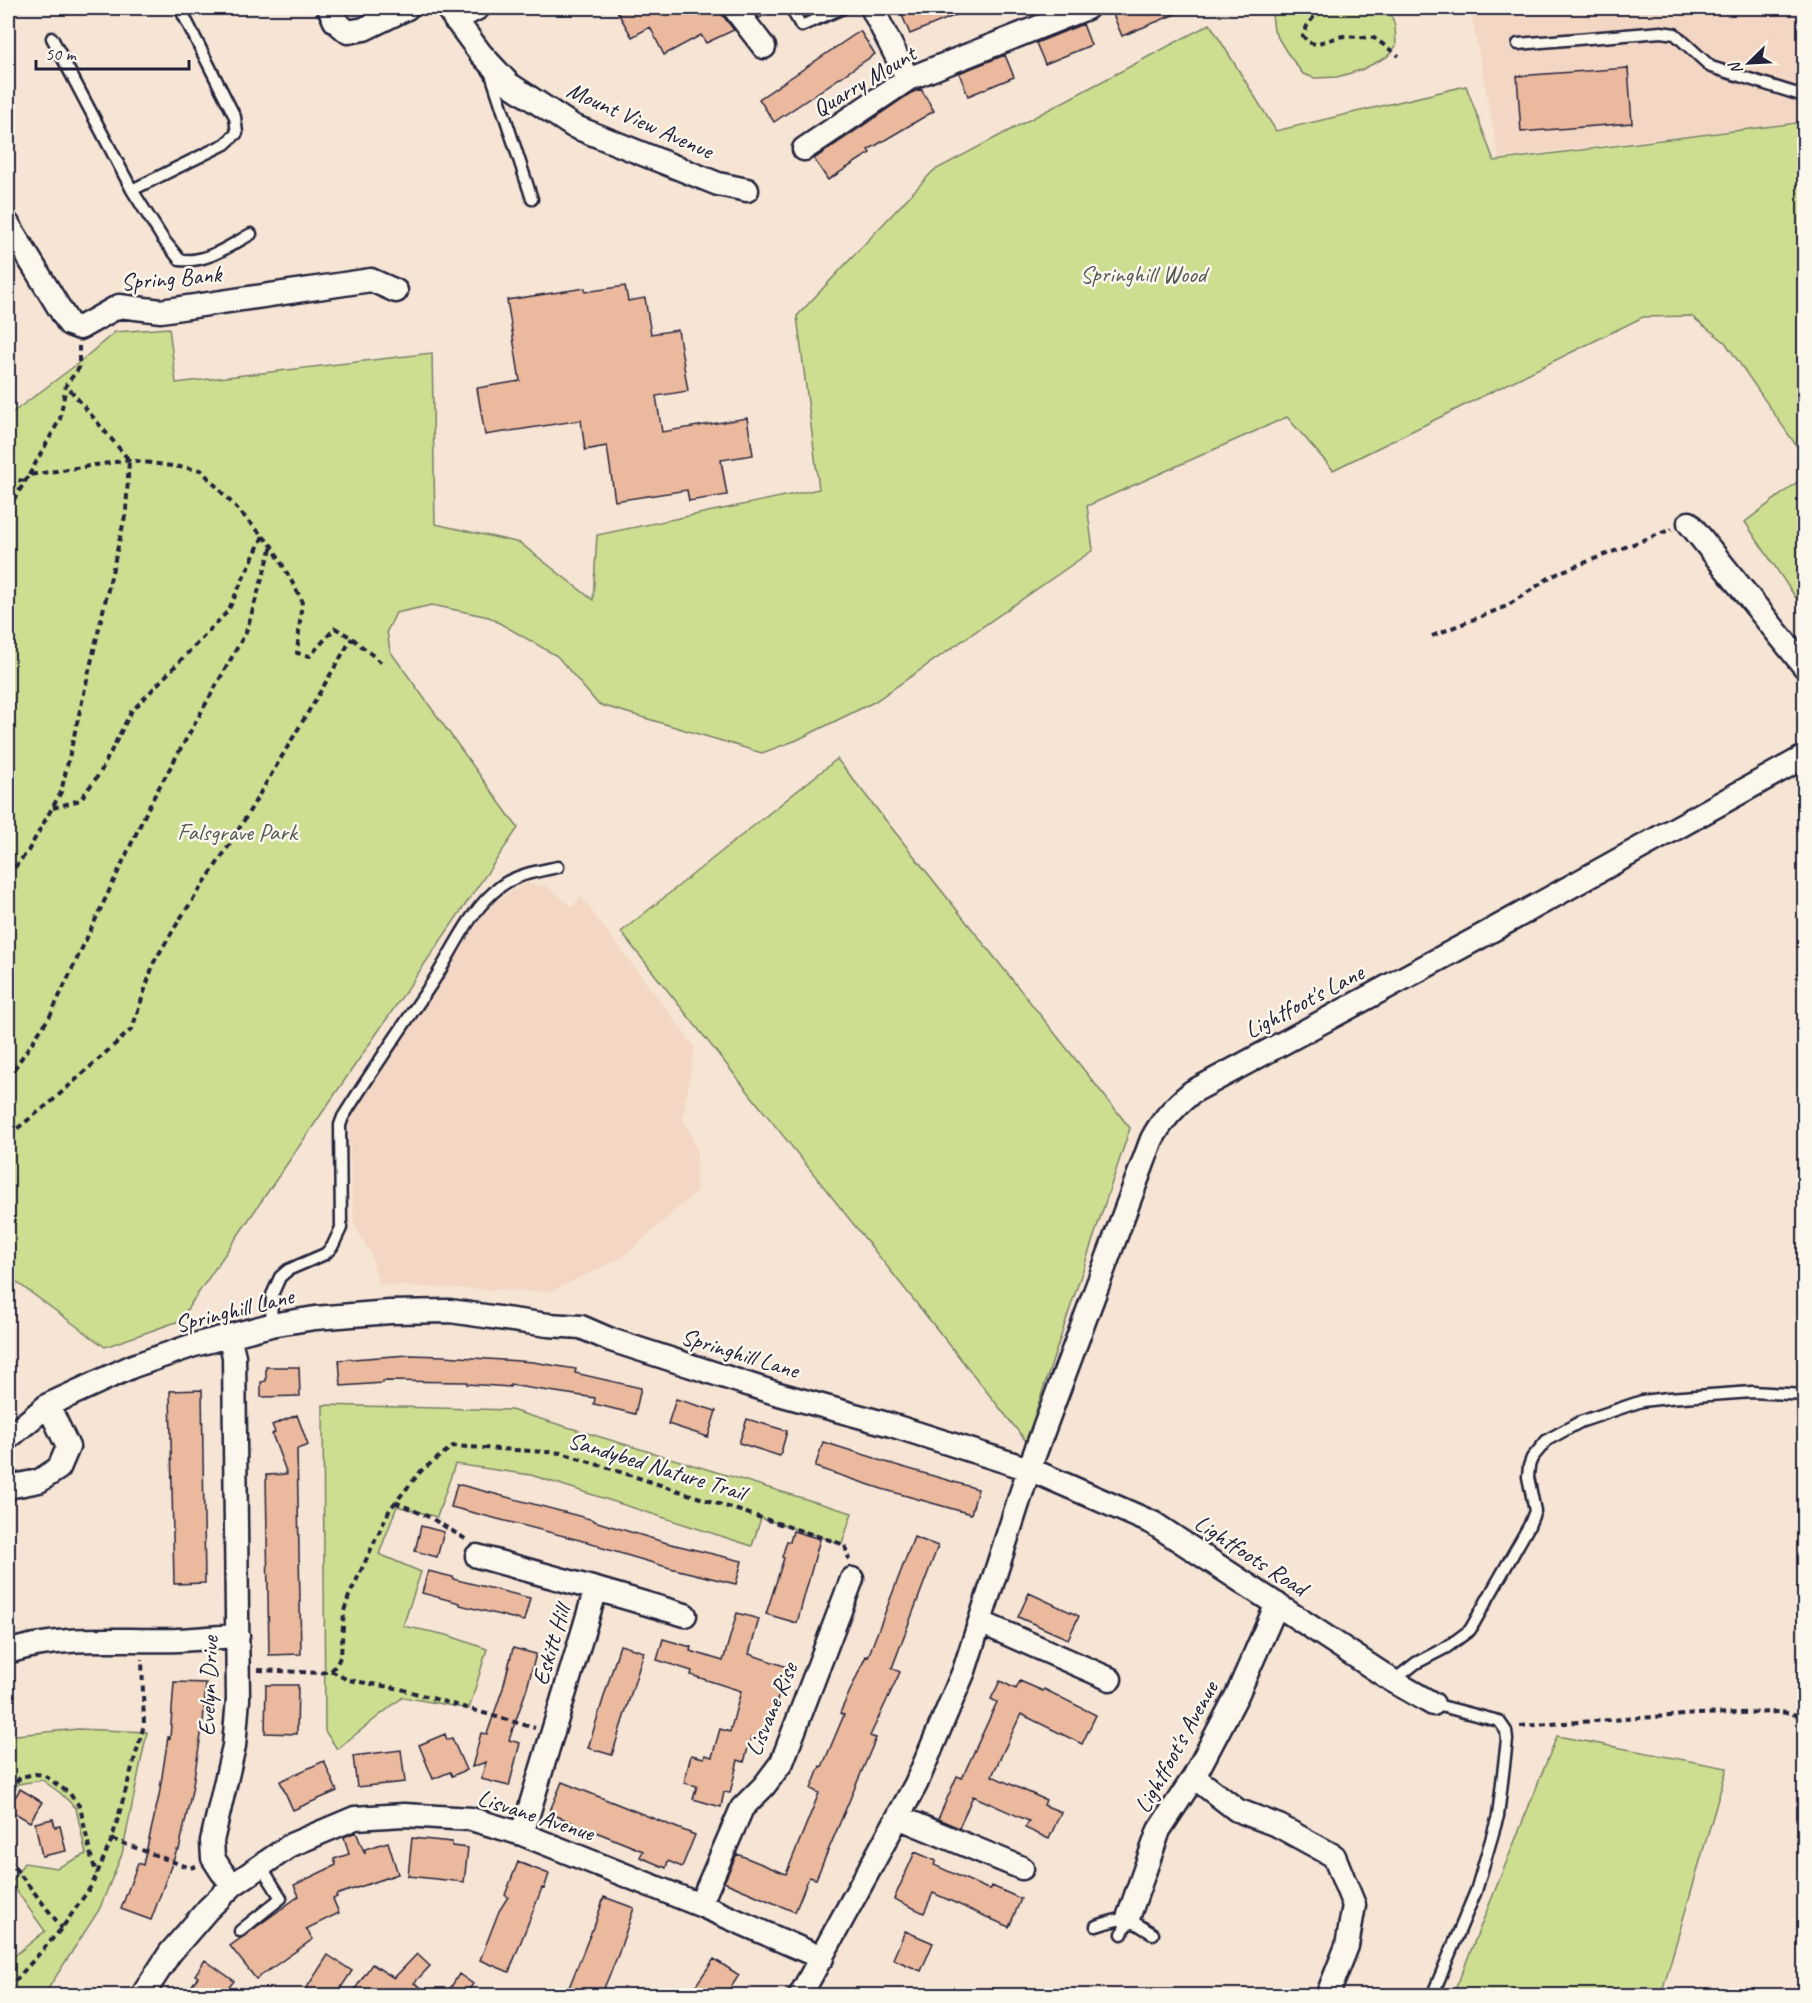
<svg xmlns="http://www.w3.org/2000/svg" width="1812" height="2003" viewBox="0 0 1812 2003" font-family="Caveat,sans-serif">
	<rect width="100%" height="100%" fill="#f6e4d4"/>
	<filter id="ink" filterUnits="userSpaceOnUse"><feTurbulence type="fractalNoise" baseFrequency=".0167" numOctaves="2"/><feDisplacementMap in="SourceGraphic" scale="12" xChannelSelector="R" yChannelSelector="G"/><feConvolveMatrix kernelMatrix="1 2 1 2 8 2 1 2 1" color-interpolation-filters="sRGB"/></filter>
	<g filter="url(#ink)">
		<!-- built -->
		<path fill="#f3d7c4" d="M1470,8h334v113l-305,37z
			M524,884l22,2 26,21 9,-10 114,150 -12,71 14,31 -1,43 -73,65 -73,35 -171,-7 -8,-30 -17,-31 -6,-103 141,-216z"/>
		<!-- green -->
		<path fill="#cede91" stroke="#788066" stroke-width="1.5" d="M1279,8h110l6,18 1,20 -9,11 -26,13 -24,7 -22,1 -12,-4 -17,-23 -12,-20 -2,-17z
			M1210,24l66,107 190,-45 28,75 310,-39v335l-79,-115 -34,-26 -48,1 -310,153 -46,-53 -200,89 6,44 -219,152 -77,38 -35,13 -164,-49 -41,-48 -68,-39 -57,-12 -36,8 -9,18 3,20 128,177 -339,493 -74,26 -90,-66 -7,-3v-862l68,-51 39,-33 54,-4 7,55 256,-30 3,171 85,19 73,57 4,-65 222,-46 -22,-173 136,-145z
			M1804,477v133l-59,-88z
			M837,759l293,369 -104,313 -405,-509z
			M323,1405l188,5 341,103 -10,31 -81,-26 -9,28 -221,-71 -76,-11 -18,53 -40,-11 -18,48 42,18 -18,54 44,9 40,14 -18,60 -66,-12 -66,52 -12,-18z
			M78,1729l69,3 -25,122 -23,56 -55,85h-36v-34l37,-30 -34,-48 13,-20 33,5 29,-14 -10,-46 -17,-16 -17,-12 -24,4 -10,18v-64l8,-3z
			M1557,1736l170,32 -66,227h-208z"/>
		<!-- building -->
		<path fill="#ebb99d" stroke="#22223b" stroke-width="1.5" d="M615,8h106l2,8 11,14 -28,13 -5,-8 -37,20 -14,-28 -18,10z
			M751,8h30l-22,10z
			M899,8h74l-63,26z
			M1123,8h67l-68,28 -10,-24z
			M1083,24l8,21 -46,19 -9,-21z
			M860,31l15,23 -101,68 -15,-23z
			M1005,55l9,22 -46,19 -9,-23z
			M1628,68l4,55 -111,9 -4,-56z
			M921,89l13,22 -66,39 2,3 -42,27 -14,-21 97,-66z
			M625,286l3,15 17,-3 6,36 27,-4 10,61 -32,5 6,36 85,-14 6,37 -32,5 6,35 -38,6 -2,-11 -72,11 -8,-55 -22,4 -4,-30 -96,15 -8,-47 43,-7 -13,-81 78,-12v4z
			M408,1355l36,1 89,6 43,7 -1,4 66,15 -6,26 -41,-10 1,-6 -85,-13v2l-43,-3v-2l-84,-1v2l-42,3 -2,-26z
			M266,1367h33l1,29 -39,1v-15l5,-1z
			M202,1390l3,193 -31,1 -4,-193z
			M676,1399l40,12 -8,26 -40,-13z
			M297,1415l11,30 -11,4 4,205 -32,1 -3,-180 21,-1 -15,-40 3,-2 -3,-7z
			M747,1419l40,12 -7,25 -41,-13z
			M823,1442l52,16v1l103,30 -7,25 -89,-25 -67,-22z
			M457,1484l137,36v1l73,22 75,18 -6,23 -66,-16 -71,-21v-2l-148,-38z
			M421,1526l23,6 -7,25 -22,-6z
			M793,1531l27,8 -23,84 -31,-9 18,-56 -2,-1 5,-16 3,1z
			M914,1537l24,9 -46,122 8,4 -30,64 6,2 -60,141 -7,-2 -14,35 -71,-30 13,-28 49,20 33,-81 -8,-4 9,-23 2,1 22,-52 -4,-2 26,-57 2,1z
			M428,1571l25,6v2l77,19 -6,23 -64,-16v-2l-38,-10z
			M1029,1593l50,23 -11,23 -50,-22z
			M737,1613l22,6 -10,35 38,13 -14,47 -4,-1 -9,28 -9,-3 -7,24 -6,-2 -8,33 -6,-1 -3,15 -28,-8 4,-13 -13,-3 7,-28 13,3 1,-3 7,2 8,-28 10,3 11,-41 -50,-16 1,-4 -35,-11 6,-21 28,8 -1,4 33,10z
			M620,1645l24,7 -32,103 -24,-7z
			M513,1648l23,6 -9,34 -18,52 11,3 -11,43 -28,-7 5,-17 -14,5 9,-34 6,1 16,-46z
			M1000,1681l16,8 4,-8 23,10 1,-2 52,26 -14,29 -61,-30 -29,62 54,24 -2,5 17,7 -12,27 -24,-11 4,-7 -56,-25 -14,32 -21,-9 19,-43 5,2 35,-76 -6,-3z
			M174,1682l32,1 -3,40 -11,67 -13,60h-2l-26,70 -30,-11 17,-46 5,2 16,-69 9,-59 2,1z
			M266,1685h32l-1,49 -32,-1z
			M445,1734l2,6 5,-2 14,32 -14,6 -2,-4 -17,7 -14,-34z
			M401,1750l4,32 -48,5 -4,-31z
			M324,1761l13,30 -44,19 -13,-29z
			M562,1782l133,53 -13,32 -14,-6 -2,7 -26,-11 3,-6 -94,-38z
			M20,1789l22,13 -12,20 -22,-13z
			M53,1819l2,8 5,-1 6,25 -24,5 -7,-33z
			M356,1832l9,22v-5l23,-7 10,32 -62,21 1,2 -4,2 6,14 -33,16 7,10 -57,40 -26,-33 69,-50 -5,-11 42,-20 -2,-6 15,-5 -5,-17z
			M412,1838l40,4v4l16,2 -4,34 -56,-6z
			M915,1852l21,9 -2,4 56,25 2,-4 29,13 -12,28 -76,-34 -9,20 -30,-14z
			M518,1862l31,12 -5,15 -2,-1 -33,84 -29,-12 19,-49 9,-14 -3,-2z
			M604,1897l30,11 -16,47 -17,40h-35l26,-65h1z
			M905,1931l28,12 -12,28 -28,-12z
			M417,1954l13,12 -16,17 19,12h-68l-10,-6 17,-25 22,14z
			M328,1955l24,16 -16,24h-34z
			M714,1959l25,16 -13,20h-37z
			M205,1960l29,21 -11,14h-38l13,-18 -3,-2z
			M459,1974l14,10 -8,11h-19z"/>
		<g fill="none" stroke-linecap="round" stroke-linejoin="round">
			<!-- service casing -->
			<g stroke="#22223b" stroke-width="15">
				<path id="service" d="M180,8l55,109 2,16 -12,11 -93,46 31,49 17,21c27,3 49,-14 71,-26
					M791,8l10,18 42,-18
					M52,38l80,152
					M1518,44l143,-12 14,2 36,33 93,29
					M490,71l42,128
					M271,1325l1,-30 8,-18 8,-7 37,-16 7,-7 9,-19 -1,-103 3,-8c28,-45 59,-89 89,-134 22,-33 37,-73 69,-97 16,-12 39,-15 57,-19
					M1393,1681l23,-18 31,-16 23,-17 59,-104 6,-15 -7,-34 1,-11 3,-8 15,-18 33,-18 62,-21 26,-3 84,-6 52,3
					M1096,1926c33,-10 28,-10 57,8
					M240,1931l41,-33 -20,-32
					M1122,1934l6,-16
					M1432,1996l44,-105 22,-75 9,-76 -1,-9 -7,-10 -66,-17"/>
			</g>
			<!-- minor casing -->
			<g stroke="#22223b" stroke-width="27">
				<path id="minor" d="M329,8l6,13 13,11 16,-3 43,-21
					M447,8l34,46 28,30 64,42 145,58 29,6
					M734,8l30,39
					M872,8l36,71
					M455,20l23,-12
					M804,149l104,-70 179,-71
					M8,224l61,100 11,4 39,-22 42,5 210,-31 25,11
					M1689,523l115,143
					M229,1336l5,20 4,343 -4,47 -22,95 1,17 9,14 11,13
					M8,1438l40,-33 85,-39 61,-21 77,-20 44,-7 75,-6 60,-1 98,14 33,2 30,13 164,53 116,32 138,44 -65,202 -48,113 -116,212
					M8,1487l31,-6 20,-13 9,-21 -20,-42
					M477,1556l119,33 -74,245
					M596,1589l89,26
					M980,1622l130,57
					M8,1652c54,-18 113,-10 170,-12 20,-1 40,-3 60,-4
					M1433,1704l-40,-23 -240,-158 -124,-54 123,-330c10,-19 23,-33 40,-47l286,-154 326,-181
					M1194,1777l43,33 42,16 55,30 20,49 -7,41 -19,48
					M898,1817l124,51
					M700,1905l42,-97 22,-22 18,-24 70,-183
					M1128,1918l31,-88 35,-53 43,-82 40,-91
					M142,1996l28,-43 38,-44 25,-24 58,-40 64,-27 49,-3 67,4 51,15 178,71 122,53"/>
			</g>
			<!-- path -->
			<path stroke="#22223b" stroke-width="4" stroke-dasharray="6 4.5" stroke-linecap="butt" d="M1320,8l-13,18 -4,10 5,6 7,2 28,-8 31,2 25,18
				M29,475l31,-56 6,-34 13,-17v-22
				M8,479l18,2
				M8,509l21,-34 100,-15 72,10 71,76 30,54 -5,53 13,3 25,-28 17,10 32,27
				M1432,636l75,-30 42,-28 14,-7 109,-42
				M53,808l27,-8 20,-27 31,-61 97,-101 35,-75
				M8,876l20,-25 33,-59 65,-280 3,-52 -63,-75
				M8,1078l42,-62 101,-214 95,-170 26,-86
				M8,1129l6,2 37,-29 81,-73 22,-67 26,-43 50,-75 122,-206
				M395,1502l36,16 36,22
				M258,1670l62,3 11,-2 6,-7 4,-9 3,-44 5,-15 41,-87 31,-38 32,-25 109,7 283,92 4,15
				M331,1671l17,9 53,9 134,39
				M1520,1726l179,-12 81,-2 24,4
				M8,1789l13,-12 14,-3 9,1 26,19 10,13 12,53 5,14
				M112,1839l78,29 6,-2
				M8,1859l54,69
				M8,1989l54,-61 30,-43 20,-46 32,-114 -2,-66"/>
			<!-- service -->
			<use href="#service" stroke="#fbf7ec" stroke-width="10"/>
			<!-- minor -->
			<use href="#minor" stroke="#fbf7ec" stroke-width="22"/>
		</g>
	</g>
	<g text-anchor="middle" dominant-baseline="central" stroke-width="5" stroke-linejoin="round" paint-order="stroke">
		<!-- street labels -->
		<g font-size="24" fill="#22223b" stroke="#fbf7ec">
			<text transform="translate(864 81) rotate(-31)">Quarry Mount</text>
			<text transform="translate(640 120) rotate(24)">Mount View Avenue</text>
			<text transform="translate(171 278) rotate(-5)">Spring Bank</text>
			<text transform="translate(1304 1001) rotate(-28)">Lightfoot's Lane</text>
			<text transform="translate(234 1310) rotate(-14)">Springhill Lane</text>
			<text transform="translate(740 1353) rotate(17)">Springhill Lane</text>
			<text transform="translate(657 1466) rotate(17)">Sandybed Nature Trail</text>
			<text transform="translate(1251 1555) rotate(33)">Lightfoots Road</text>
			<text transform="translate(551 1645) rotate(-73)">Eskitt Hill</text>
			<text transform="translate(208 1686) rotate(-88)">Evelyn Drive</text>
			<text transform="translate(771 1709) rotate(-67)">Lisvane Rise</text>
			<text transform="translate(1176 1747) rotate(-61)">Lightfoot's Avenue</text>
			<text transform="translate(536 1815) rotate(18)">Lisvane Avenue</text>
		</g>
		<!-- park labels -->
		<g font-size="24" fill="#565a55" stroke="#fbf7ec">
			<text x="1143" y="274">Springhill Wood</text>
			<text x="237" y="832">Falsgrave Park</text>
		</g>
	</g>
	<!-- margin -->
	<rect width="1812" height="2003" fill="none" stroke="#fbf7ec" stroke-width="30"/>
	<rect x="15" y="15" width="1782" height="1973" fill="none" stroke="#22223b" stroke-width="2" filter="url(#ink)"/>
	<!-- north arrow -->
	<g transform="translate(1749 63) rotate(246)" stroke="#fbf7ec" stroke-width="4.5" paint-order="stroke">
	<path d="M0-4.5L10 22L0 15L-10 22Z" fill="#22223b"/>
	<text y="-9" font-size="16" font-weight="bold" text-anchor="middle" fill="#22223b">N</text>
	</g>
	<!-- scale -->
	<path d="M36 60v9h153v-9" fill="none" stroke="#22223b" stroke-width="3"/>
	<text x="45" y="60" font-size="18" fill="#22223b" stroke="#fbf7ec" stroke-width="4.5" paint-order="stroke">50 m</text>
</svg>
